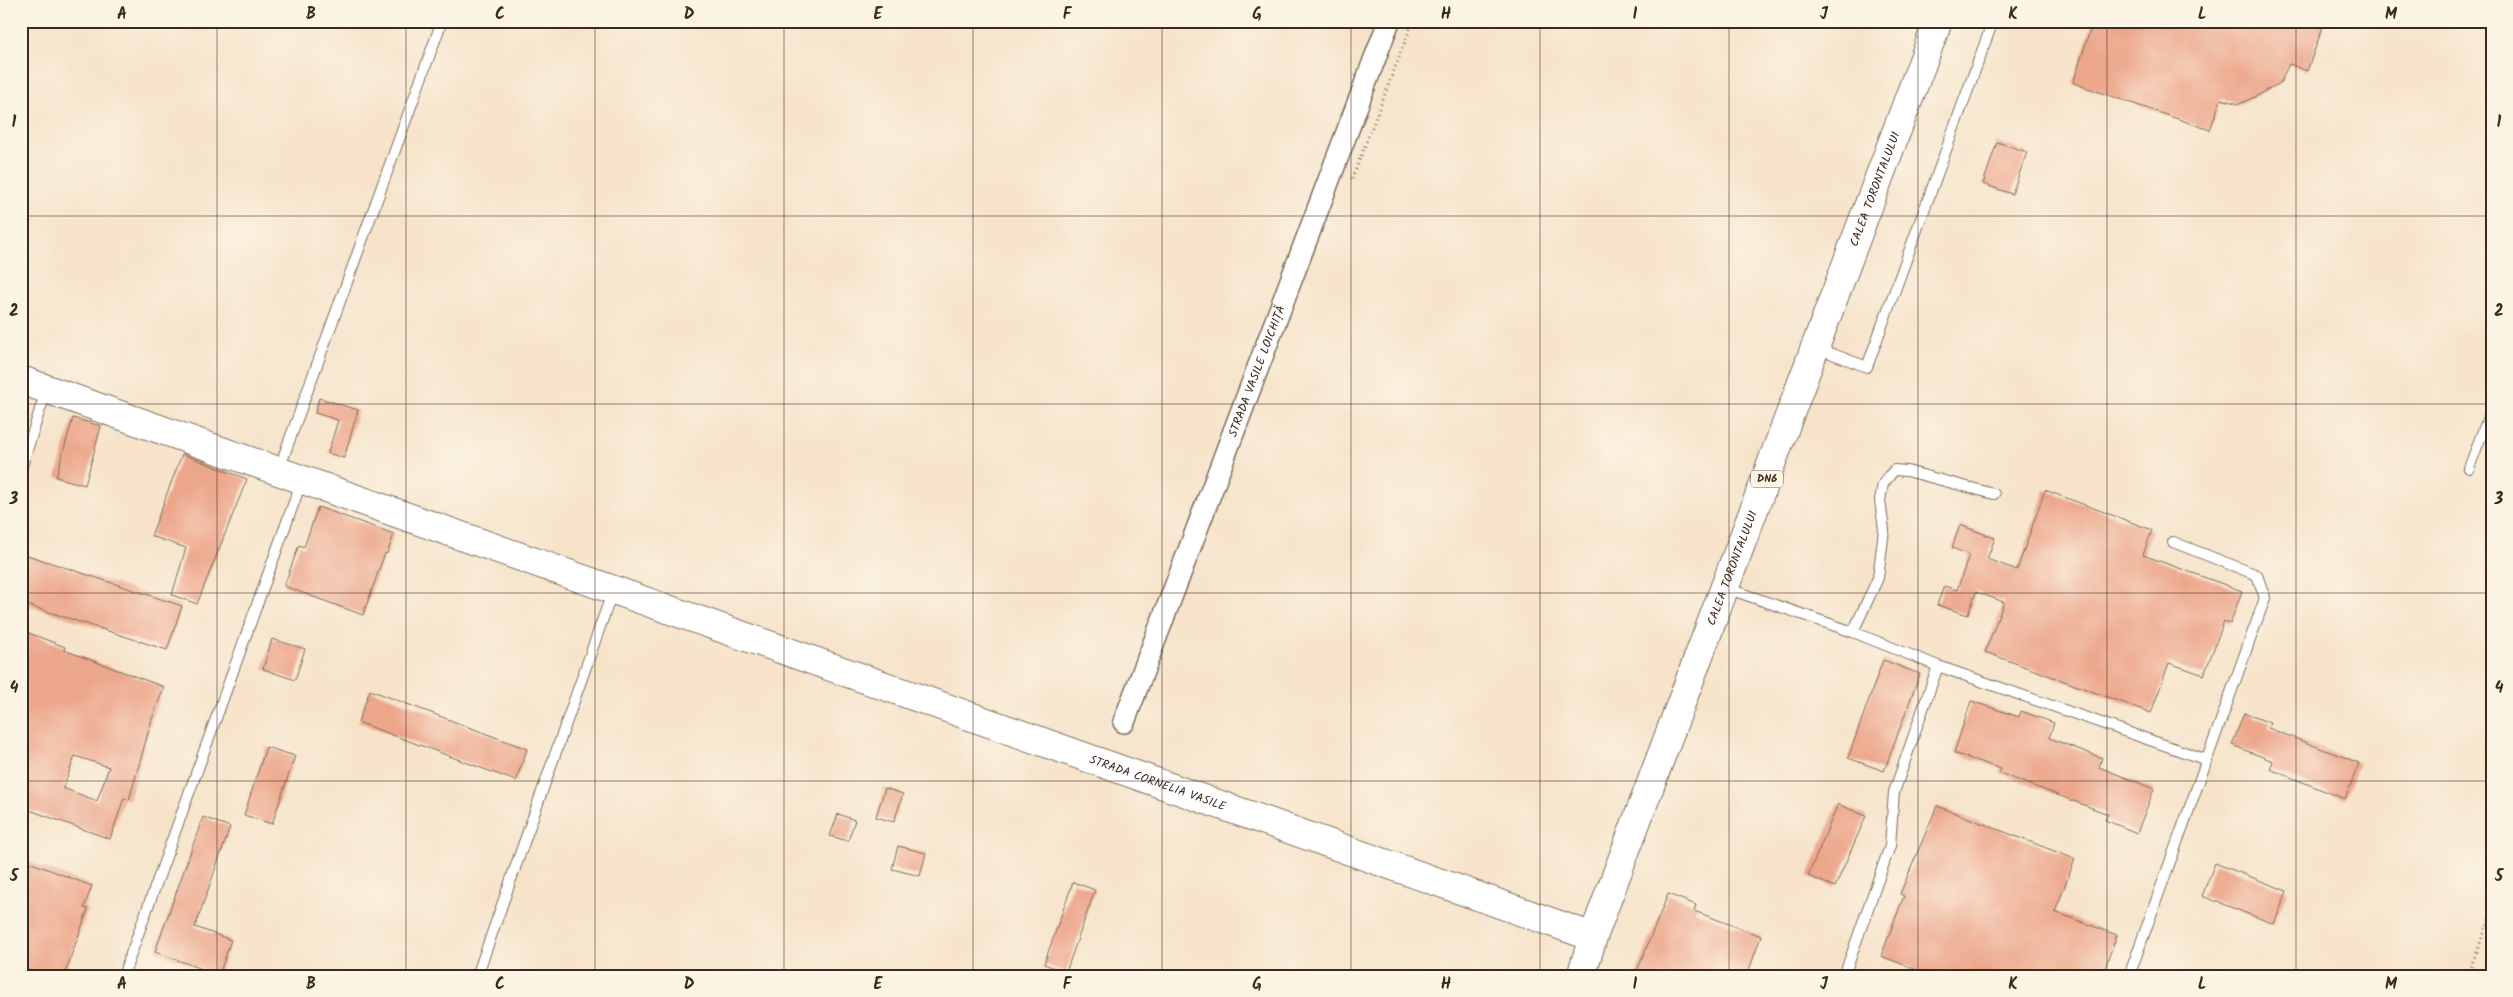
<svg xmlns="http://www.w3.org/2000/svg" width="2513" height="997" viewBox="0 0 2513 997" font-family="Kalam,sans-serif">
	<rect width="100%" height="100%" fill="#fcf5e5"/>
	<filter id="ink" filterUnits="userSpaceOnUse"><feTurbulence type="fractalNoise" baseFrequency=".02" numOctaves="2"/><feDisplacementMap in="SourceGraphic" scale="10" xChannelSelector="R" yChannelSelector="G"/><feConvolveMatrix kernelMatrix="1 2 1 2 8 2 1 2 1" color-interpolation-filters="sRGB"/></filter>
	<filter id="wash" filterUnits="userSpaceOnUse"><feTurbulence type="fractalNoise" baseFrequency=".0096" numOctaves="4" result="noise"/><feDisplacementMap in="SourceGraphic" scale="20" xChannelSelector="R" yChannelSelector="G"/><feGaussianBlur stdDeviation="1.12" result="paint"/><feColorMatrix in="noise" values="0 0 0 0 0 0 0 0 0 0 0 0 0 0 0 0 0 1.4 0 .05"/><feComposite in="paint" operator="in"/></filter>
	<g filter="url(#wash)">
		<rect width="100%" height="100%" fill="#f6e3ca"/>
		<g id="blocks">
			<!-- building -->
			<path fill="#eca68a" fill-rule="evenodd" d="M2093,21h232l-18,50 -18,-7 -9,19 -23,13 -18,8 -18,-5 -11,31 -137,-47z
				M1997,142l30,10 -15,42 -29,-10z
				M319,398l39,12 -14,48 -16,-5 10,-33 -23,-7z
				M73,418l28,8 -16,59 -29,-8z
				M182,454l65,25 -50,125 -25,-9 14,-47 -35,-12z
				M2045,490l107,40 -9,25 99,36 -12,33 -6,-3 -20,54 -35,-12 -18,50 -166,-61 19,-50 -28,-10 -8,23 -31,-10 7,-19 13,4 12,-35 -17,-7 8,-23 35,13 -8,21 30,11z
				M318,507l76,27 -7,20 -2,-1 -22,62 -79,-29 15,-41 5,2z
				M21,553l161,53 -15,44 -146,-47z
				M21,630l44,17 -1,3 100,37 -12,32 -23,81 -5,-2 -14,41 -89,-32zM75,756l34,11 -12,34 -34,-13z
				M272,639l33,10 -10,31 -32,-11z
				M1883,660l37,14 -36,97 -36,-13z
				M370,690l157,59 -11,32 -158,-59z
				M1971,701l48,16 2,-6 33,12 -5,15 53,20 -3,9 55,22 -17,44 -32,-13 3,-6 -109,-41 2,-4 -47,-16z
				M2244,713l26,10 -2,5 91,35 -14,36 -75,-30 3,-8 -41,-16z
				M266,747l29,9 -23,68 -28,-9z
				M885,788l18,6 -9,28 -18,-5z
				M1838,804l28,12 -31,71 -27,-11z
				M1937,806l138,53 -20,53 62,23 -13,35 -4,-1 -1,7h-166l-52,-20 23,-60 -4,-2z
				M838,814l17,6 -7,21 -18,-5z
				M203,817l27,10 -35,100 36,13 -12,35 -64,-23z
				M898,846l28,7 -6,23 -28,-7z
				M21,859l71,27 -8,22 4,1 -24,67h-20l-23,-9z
				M2215,863l72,28 -13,33 -72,-28z
				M1073,882l22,8 -29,82 -22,-8z
				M1668,894l28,11 -2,6 67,25 -14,40h-112z"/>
		</g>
	</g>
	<g filter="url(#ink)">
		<use href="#blocks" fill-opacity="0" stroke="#7c6b5a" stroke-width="1"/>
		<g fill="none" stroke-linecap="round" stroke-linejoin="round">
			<!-- lane casing -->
			<g stroke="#7c6b5a" stroke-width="12">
				<path id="lane" d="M1817,348l50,19 126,-346
					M2469,468l23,-61
					M21,469l25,-78
					M279,469l163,-448
					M1726,588l127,44 85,34 -44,126 -4,54 -46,130
					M1853,632l25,-54 6,-48 -4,-30 3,-16 11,-14 13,1 87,23
					M1938,666l269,94
					M123,976l179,-496
					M477,976l136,-386
					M2129,976l136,-378 -8,-23 -84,-33"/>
			</g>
			<!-- street casing -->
			<g stroke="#7c6b5a" stroke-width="24">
				<g id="street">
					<path id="s1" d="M1124,722l265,-701"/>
				</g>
			</g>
			<!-- secondary casing -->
			<g stroke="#7c6b5a" stroke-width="30">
				<g id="secondary">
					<path id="s2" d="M21,380l1572,557"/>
				</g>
			</g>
			<!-- primary casing -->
			<g stroke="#7c6b5a" stroke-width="30">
				<g id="primary">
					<path id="s3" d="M1581,976l12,-39 345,-916"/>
				</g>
			</g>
			<!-- path -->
			<path stroke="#7c6b5a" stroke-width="3" stroke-dasharray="1 4" stroke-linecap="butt" d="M1352,179l61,-158
				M2467,976l25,-63"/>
			<!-- lane -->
			<use href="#lane" stroke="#fff" stroke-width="10"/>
			<!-- street -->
			<use href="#street" stroke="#fff" stroke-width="21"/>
			<!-- secondary -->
			<use href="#secondary" stroke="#fff" stroke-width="28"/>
			<!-- primary -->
			<use href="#primary" stroke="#fff" stroke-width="28"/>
		</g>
	</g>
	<!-- grid -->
	<path fill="none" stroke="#3b2a1e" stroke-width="1" stroke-opacity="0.55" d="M217,21v955M406,21v955M595,21v955M784,21v955M973,21v955M1162,21v955M1351,21v955M1540,21v955M1729,21v955M1918,21v955M2107,21v955M2296,21v955M21,216h2471M21,404h2471M21,593h2471M21,781h2471"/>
	<g text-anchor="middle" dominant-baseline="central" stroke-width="4" stroke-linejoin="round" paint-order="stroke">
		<!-- shield labels -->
		<rect fill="#fcf5e5" stroke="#75675a" stroke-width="1" x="1751" y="470.5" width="32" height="17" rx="4"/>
		<g font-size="11" font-weight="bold" fill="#3b2a1e">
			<text x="1767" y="479">DN6</text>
		</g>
		<!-- street labels -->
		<g font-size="12" fill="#3b2a1e" stroke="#fcf5e5">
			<text stroke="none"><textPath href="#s3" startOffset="840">CALEA TORONTALULUI</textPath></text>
			<text stroke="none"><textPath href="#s1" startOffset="375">STRADA VASILE LOICHIȚĂ</textPath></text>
			<text stroke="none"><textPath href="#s3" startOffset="435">CALEA TORONTALULUI</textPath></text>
			<text stroke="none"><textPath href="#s2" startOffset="1206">STRADA CORNELIA VASILE</textPath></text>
		</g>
	</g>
	<!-- margin -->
	<rect width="2513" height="997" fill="none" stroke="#fcf5e5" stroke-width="55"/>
	<rect x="28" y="28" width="2458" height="942" fill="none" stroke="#3b2a1e" stroke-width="2"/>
	<g font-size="16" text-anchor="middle" font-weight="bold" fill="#3b2a1e">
		<text x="122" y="19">A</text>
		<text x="311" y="19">B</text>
		<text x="500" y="19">C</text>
		<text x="689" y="19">D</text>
		<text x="878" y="19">E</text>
		<text x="1067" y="19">F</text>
		<text x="1257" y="19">G</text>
		<text x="1446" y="19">H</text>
		<text x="1635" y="19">I</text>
		<text x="1824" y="19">J</text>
		<text x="2013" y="19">K</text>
		<text x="2202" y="19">L</text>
		<text x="2391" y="19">M</text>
		<text x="14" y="127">1</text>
		<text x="2499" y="127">1</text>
		<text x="14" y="316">2</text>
		<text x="2499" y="316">2</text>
		<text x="14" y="504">3</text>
		<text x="2499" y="504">3</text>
		<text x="14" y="693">4</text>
		<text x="2499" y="693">4</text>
		<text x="14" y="881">5</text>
		<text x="2499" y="881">5</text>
		<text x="122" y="989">A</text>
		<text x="311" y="989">B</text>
		<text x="500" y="989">C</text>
		<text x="689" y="989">D</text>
		<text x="878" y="989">E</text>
		<text x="1067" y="989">F</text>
		<text x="1257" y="989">G</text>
		<text x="1446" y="989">H</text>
		<text x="1635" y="989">I</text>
		<text x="1824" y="989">J</text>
		<text x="2013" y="989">K</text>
		<text x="2202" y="989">L</text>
		<text x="2391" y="989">M</text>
	</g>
</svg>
